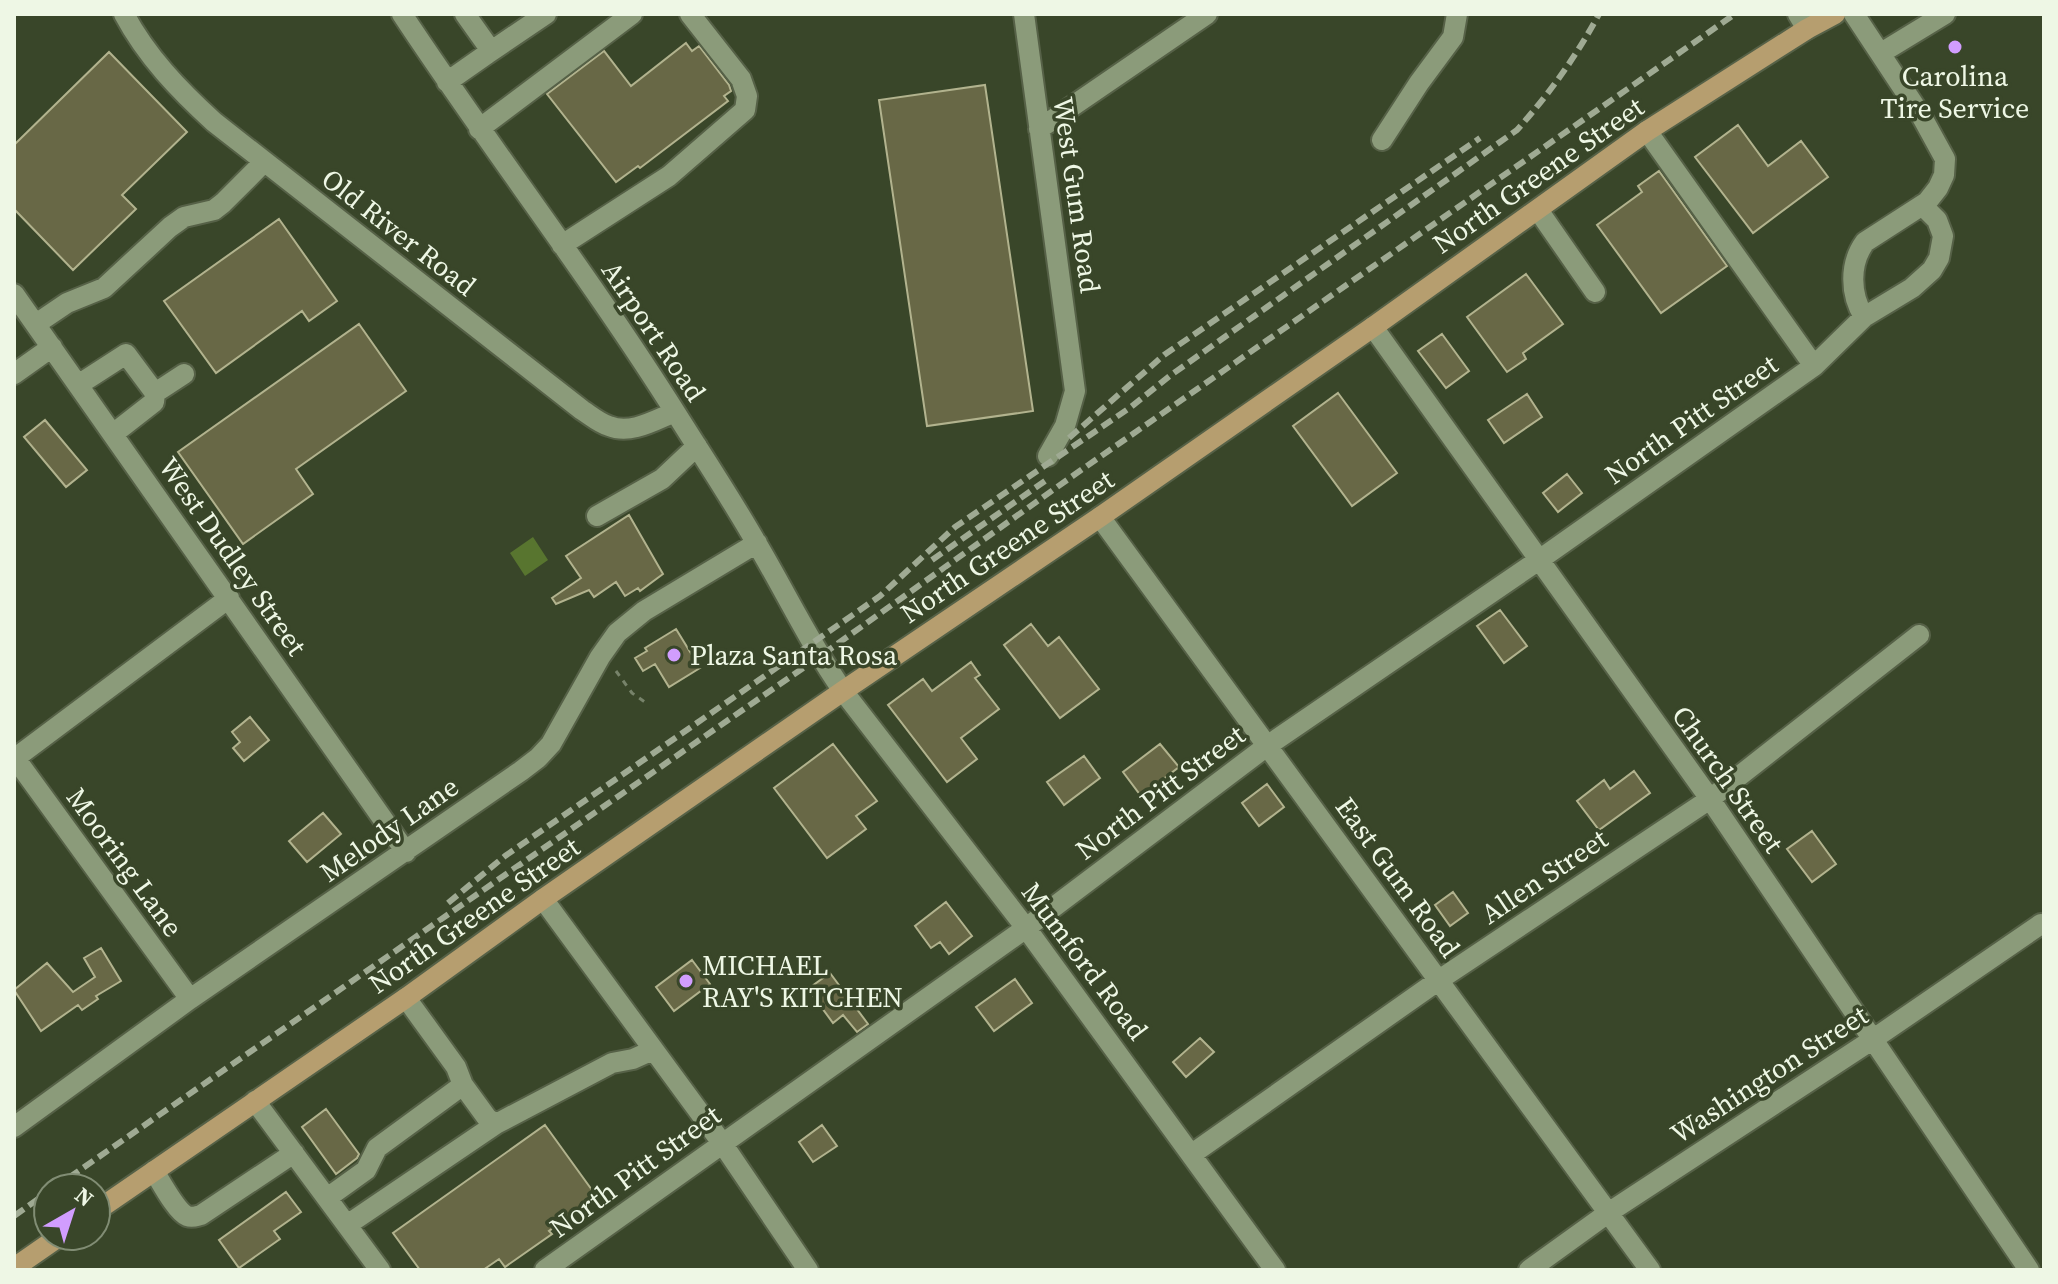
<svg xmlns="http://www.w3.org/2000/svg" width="2058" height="1284" viewBox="0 0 2058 1284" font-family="'Source Serif 4',serif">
	<rect width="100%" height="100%" fill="#394629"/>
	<!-- green -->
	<path fill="#58752f" d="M533,537l15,23 -23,16 -15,-23z"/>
	<!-- building -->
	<path fill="#686846" stroke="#b2b38e" stroke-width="2" d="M686,43l6,8 7,-5 30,39 2,6 -7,5 4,5 -88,67 -2,-2 -22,16 -69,-88 57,-43 27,35z
		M109,52l78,80 -65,63 14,14 -63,61 -59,-61v-64z
		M985,85l48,326 -106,15 -48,-326z
		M1738,125l30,41 33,-25 27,36 -75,56 -58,-76z
		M1659,171l68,95 -66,47 -64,-88 45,-33 -4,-6z
		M279,219l58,82 -28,20 -7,-10 -86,62 -52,-72z
		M1526,274l37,50 -40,29 3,6 -19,13 -40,-55z
		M359,324l47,67 -110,78 17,25 -70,50 -65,-92z
		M1442,334l27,37 -23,17 -28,-37z
		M1338,393l59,80 -45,33 -59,-80z
		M1527,394l15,23 -38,26 -16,-23z
		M45,420l42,50 -21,17 -42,-50z
		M1567,474l15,19 -24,19 -15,-19z
		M629,515l34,59 -23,17 -2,-3 -13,8 -9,-14 -22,15 -5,-7 -33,14 -4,-6 29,-20 -15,-22z
		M1500,610l27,36 -23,17 -27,-37z
		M1031,624l17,22 11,-9 40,52 -39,29 -56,-73z
		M676,629l24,39 -31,19 -14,-23 -12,7 -8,-13 12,-7 -2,-3z
		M971,662l9,13 -5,3 24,31 -38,29 16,21 -30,23 -59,-77 35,-26 9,12z
		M250,717l19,23 -25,21 -11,-13 7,-6 -8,-10z
		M833,744l44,57 -21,15 10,13 -39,29 -53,-70z
		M1160,744l19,23 -38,29 -18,-24z
		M1084,756l16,22 -36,27 -17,-23z
		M1634,771l16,22 -51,37 -22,-29 27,-21 6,9z
		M1267,784l17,23 -25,19 -17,-23z
		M323,813l18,21 -34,28 -18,-21z
		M1812,831l24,33 -24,18 -25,-33z
		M1453,892l15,21 -18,13 -15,-21z
		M946,902l26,34 -23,18 -9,-12 -9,6 -16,-22z
		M101,948l20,33 -25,15 2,3 -16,11 -4,-5 -37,26 -27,-41 33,-27 26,29 22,-15 -11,-19z
		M692,960l18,24 -36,27 -18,-24z
		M830,973l38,51 -11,8 -14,-17 -10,8 -25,-34z
		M1015,979l17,24 -38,28 -18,-24z
		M1200,1038l14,14 -28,25 -13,-15z
		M326,1109l33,45 -2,4 -21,16 -34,-47z
		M545,1125l52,72 -48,34 3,3 -47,33 -6,-8 -16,11h-63l-27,-37z
		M822,1125l15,21 -24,16 -14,-20z
		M286,1192l15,20 -27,19 6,8 -41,29 -20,-28z"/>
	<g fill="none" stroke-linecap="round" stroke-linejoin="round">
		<!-- minor casing -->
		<g stroke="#566147" stroke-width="24">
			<path id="minor" d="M124,14c23,43 55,76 90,108l368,288c8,5 17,13 27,16 22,9 46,-6 66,-14
				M402,14c89,135 189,264 275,401 27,43 55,85 80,129 29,49 53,100 86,147l183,237 249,342
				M1024,14l51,377 -10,35 -17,30
				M1798,14l9,15
				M1854,14l68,103 23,42 -1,16 -6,13 -11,14 -62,40c-16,22 -15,52 -1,75
				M1881,53l64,-39
				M487,54l59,-40
				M447,82l40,-28v-9l-22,-31
				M479,129l153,-115
				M1039,129l168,-115
				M1647,131l167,235
				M1382,140l37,-57 34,-46 4,-23
				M1538,210l57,82
				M562,245l107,-69 76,-66 2,-14 -6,-17 -51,-65
				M14,294l392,558
				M36,324l31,-21 37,-15 66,-61 14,-10 30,-7 9,-7 41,-41
				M1373,327l337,472 319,471
				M14,374l38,-27
				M78,385l48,-31 29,39 29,-19
				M113,434l41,-32 1,-9
				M597,516l65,-37 35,-33
				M1100,517l550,753
				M15,758l175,241
				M14,759l215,-161
				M543,899l179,244 86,127
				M463,1085l24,33 9,6 116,-61 21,-4 20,-9
				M255,1101l125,169
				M14,1127l176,-128 331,-228 17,-13 13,-14 49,-87 17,-24 27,-22 113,-68
				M1192,1154l247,-174 271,-181 209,-164
				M154,1171c7,11 22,40 33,45 6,2 9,0 14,-1l93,-62
				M327,1198l39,-28 11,-22 86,-63 -7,-18 -50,-69
				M347,1225l149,-101
				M545,1270l481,-342 241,-182 272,-186 275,-194 50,-49 48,-29 20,-18 7,-12 4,-22 -6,-16 -15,-15
				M1529,1270l79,-57 264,-173 169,-116"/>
		</g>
		<!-- major casing -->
		<g stroke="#566147" stroke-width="24">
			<path id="major" d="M96,1211l310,-213 137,-99 300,-208 257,-174 273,-190 274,-196 160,-102 28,-15
				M14,1268l46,-32"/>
		</g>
		<!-- path -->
		<path stroke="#77836a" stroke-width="3" stroke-dasharray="6 6" stroke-linecap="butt" d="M616,671l16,22 17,12"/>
		<!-- minor -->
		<use href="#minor" stroke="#8b9b7a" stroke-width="20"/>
		<!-- major -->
		<use href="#major" stroke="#b69e6f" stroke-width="20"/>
		<!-- rail -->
		<path stroke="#9faa93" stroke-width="6" stroke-dasharray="12 6" stroke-linecap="butt" d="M1069,438l95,-83 316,-217
			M932,560l113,-79
			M448,903l57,-47 375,-260 75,-69 176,-120 40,-32 346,-245c32,-36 59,-73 82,-116
			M54,1188l765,-531 255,-182 661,-461
			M14,1216l34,-24"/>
	</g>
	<!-- markers -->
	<g fill="#d19dfe" stroke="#394629" stroke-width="3">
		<circle cx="1955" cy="47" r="8"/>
		<circle cx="674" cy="655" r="8"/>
		<circle cx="686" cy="981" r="8"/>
	</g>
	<g text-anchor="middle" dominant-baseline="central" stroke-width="7" stroke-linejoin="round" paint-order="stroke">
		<!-- poi labels -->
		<g font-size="28" fill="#eef7e5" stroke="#394629" text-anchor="start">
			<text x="1955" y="76" text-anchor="middle">Carolina<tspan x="1955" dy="32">Tire Service</tspan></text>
			<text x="690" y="655">Plaza Santa Rosa</text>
			<text x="702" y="965">MICHAEL<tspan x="702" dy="32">RAY'S KITCHEN</tspan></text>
		</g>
		<!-- street labels -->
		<g font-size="28" fill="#eef7e5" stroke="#394629">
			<text transform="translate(1538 175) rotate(-35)">North Greene Street</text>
			<text transform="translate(1077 195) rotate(82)">West Gum Road</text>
			<text transform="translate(399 232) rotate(38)">Old River Road</text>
			<text transform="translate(654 331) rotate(56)">Airport Road</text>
			<text transform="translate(1691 419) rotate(-35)">North Pitt Street</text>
			<text transform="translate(1007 546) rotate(-34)">North Greene Street</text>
			<text transform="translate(233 556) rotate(55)">West Dudley Street</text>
			<text transform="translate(1728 779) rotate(55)">Church Street</text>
			<text transform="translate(1160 792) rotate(-37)">North Pitt Street</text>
			<text transform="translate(389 829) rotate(-35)">Melody Lane</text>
			<text transform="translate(125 862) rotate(54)">Mooring Lane</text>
			<text transform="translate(1544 876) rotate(-34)">Allen Street</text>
			<text transform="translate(1398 877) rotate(54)">East Gum Road</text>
			<text transform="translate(474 915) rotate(-35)">North Greene Street</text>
			<text transform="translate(1085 961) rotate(53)">Mumford Road</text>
			<text transform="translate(1769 1074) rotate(-33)">Washington Street</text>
			<text transform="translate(635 1171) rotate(-36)">North Pitt Street</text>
		</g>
	</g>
	<!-- border -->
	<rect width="2058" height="1284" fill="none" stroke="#eef7e5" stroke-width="32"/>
	<!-- north arrow -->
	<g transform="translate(72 1212) rotate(39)"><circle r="38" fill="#394629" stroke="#818d74" stroke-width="2"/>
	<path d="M0-6L14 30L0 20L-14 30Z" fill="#d19dfe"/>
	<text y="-12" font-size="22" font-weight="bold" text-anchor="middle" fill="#eef7e5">N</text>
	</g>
</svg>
